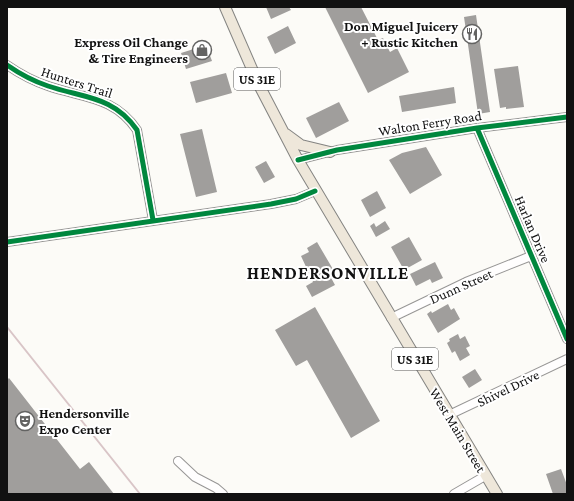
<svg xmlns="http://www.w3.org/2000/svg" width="574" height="501" viewBox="0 0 574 501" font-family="'Crimson Pro',serif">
	<rect width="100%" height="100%" fill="#fcfbf7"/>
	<!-- building -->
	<path fill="#a09e9c" d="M266,7h23l2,3 -20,9z
		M325,7h36l17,33 5,-2 7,14 7,-4 12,24 -41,21z
		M476,15l14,97 -12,2 -14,-97z
		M288,26l8,17 -21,11 -8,-17z
		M197,48l2,7 10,-2 3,8 -26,8 -5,-16z
		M518,66l6,41 -18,2v-2l-6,1 -6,-39z
		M226,73l6,20 -36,10 -6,-21z
		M454,87l2,16 -54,9 -3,-16z
		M339,102l10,19 -33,17 -10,-20z
		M202,129l15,63 -21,5 -16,-63z
		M426,147l16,28 -32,19 -21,-34 13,-7z
		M266,161l9,16 -11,6 -9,-16z
		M377,191l9,17 -16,9 -9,-17z
		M385,221l5,8 -14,8 -6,-11 4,-3 2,4z
		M409,237l13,23 -18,10 -13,-23z
		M317,242l17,29 -5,3 6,11 -23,12 -6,-11 7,-4 -12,-26 8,-4 -2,-4z
		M435,262l8,16 -11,5 -2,-4 -14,7 -6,-12z
		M448,304l3,6 3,-2 6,11 -22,14 -11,-19 4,-3 1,2z
		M315,307l65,114 -29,17 -44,-78 -11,6 -21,-36z
		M458,334l2,5 5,-3 5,10 -4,2 4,7 -10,6 -5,-10 -3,2 -5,-10 3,-2 -1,-2z
		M475,369l7,11 -13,8 -7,-11z
		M9,378l71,91 9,-7 25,32h-107v-114z
		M561,469l6,16v9h-14l-7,-20z"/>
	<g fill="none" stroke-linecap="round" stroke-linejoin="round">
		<!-- minor casing -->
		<g stroke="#979695" stroke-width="10">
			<path id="minor" d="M7,65c13,9 26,16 41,21 35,12 66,10 89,44l16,90
				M477,128l90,211
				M298,160l39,-10 140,-22 90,-11
				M7,242l264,-38 25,-5 19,-8
				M391,318l75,-36 65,-26
				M449,415l118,-56
				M178,461l17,16 21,11 7,6
				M454,494l31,-18"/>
		</g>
		<!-- major casing -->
		<g stroke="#848482" stroke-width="12">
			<path id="major" d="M225,7l34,78 39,75 199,334
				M286,134l15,11 29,7"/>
		</g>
		<!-- minor -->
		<use href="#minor" stroke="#fffefe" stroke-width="8"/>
		<!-- major -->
		<use href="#major" stroke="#eee7da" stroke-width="10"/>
		<!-- rail -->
		<path stroke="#d9c5c7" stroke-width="2" d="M7,327l133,167"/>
		<!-- cycleway casing -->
		<g stroke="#fff" stroke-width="8">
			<path id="cycleway" d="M7,65c13,9 26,16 41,21 35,12 66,10 89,44l16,90
				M477,128l90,211
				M298,160l39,-10 140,-22 90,-11
				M7,242l264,-38 25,-5 19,-8"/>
		</g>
		<!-- cycleway -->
		<use href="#cycleway" stroke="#00873e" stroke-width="5"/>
	</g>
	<!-- icons -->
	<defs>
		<g id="restaurant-ring" transform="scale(1)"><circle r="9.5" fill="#fff" stroke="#636362" stroke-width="1.5"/><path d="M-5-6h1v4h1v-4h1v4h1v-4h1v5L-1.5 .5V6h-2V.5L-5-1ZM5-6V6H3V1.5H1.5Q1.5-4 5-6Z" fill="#636362"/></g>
		<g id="shop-ring" transform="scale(1)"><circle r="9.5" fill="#fff" stroke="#636362" stroke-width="1.5"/><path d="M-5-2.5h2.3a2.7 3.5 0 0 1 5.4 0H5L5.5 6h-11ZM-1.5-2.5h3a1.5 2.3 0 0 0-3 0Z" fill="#636362"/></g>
		<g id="theatre-ring" transform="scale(1)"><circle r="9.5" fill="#fff" stroke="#636362" stroke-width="1.5"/><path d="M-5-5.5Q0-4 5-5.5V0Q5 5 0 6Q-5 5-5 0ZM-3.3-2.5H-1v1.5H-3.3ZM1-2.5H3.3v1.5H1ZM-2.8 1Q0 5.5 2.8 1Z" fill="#636362"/></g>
	</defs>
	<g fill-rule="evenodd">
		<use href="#restaurant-ring" x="472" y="34"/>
		<use href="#shop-ring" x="202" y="50"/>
		<use href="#theatre-ring" x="25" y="421"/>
	</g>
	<g text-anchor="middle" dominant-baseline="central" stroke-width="4" stroke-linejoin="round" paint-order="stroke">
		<!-- shield labels -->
		<g fill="#fff" stroke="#585858" stroke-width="1">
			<rect x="234" y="68" width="46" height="22" rx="3"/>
			<rect x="392" y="348" width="46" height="22" rx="3"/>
		</g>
		<g font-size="13" font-weight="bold" fill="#111">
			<text x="257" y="79">US 31E</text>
			<text x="415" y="359">US 31E</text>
		</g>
		<!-- poi labels -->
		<g font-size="14" font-weight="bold" fill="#111" stroke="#fff" text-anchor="end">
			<text x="458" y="26">Don Miguel Juicery<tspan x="458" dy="16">+ Rustic Kitchen</tspan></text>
			<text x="188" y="42">Express Oil Change<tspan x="188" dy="16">&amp; Tire Engineers</tspan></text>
			<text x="39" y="413" text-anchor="start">Hendersonville<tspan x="39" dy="16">Expo Center</tspan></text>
		</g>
		<!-- street labels -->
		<g font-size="14" fill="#111" stroke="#fff">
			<text transform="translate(77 82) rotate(18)">Hunters Trail</text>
			<text transform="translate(430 123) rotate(-9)">Walton Ferry Road</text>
			<text transform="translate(533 229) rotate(67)">Harlan Drive</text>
			<text transform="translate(461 286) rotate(-24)">Dunn Street</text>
			<text transform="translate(508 388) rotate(-26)">Shivel Drive</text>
			<text transform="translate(458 430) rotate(59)">West Main Street</text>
		</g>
		<!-- district labels -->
		<g font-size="18" font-weight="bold" letter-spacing="1" fill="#111" stroke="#fff">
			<text x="328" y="273">HENDERSONVILLE</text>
		</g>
	</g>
	<!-- border -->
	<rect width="574" height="501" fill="none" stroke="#111111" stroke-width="16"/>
</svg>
